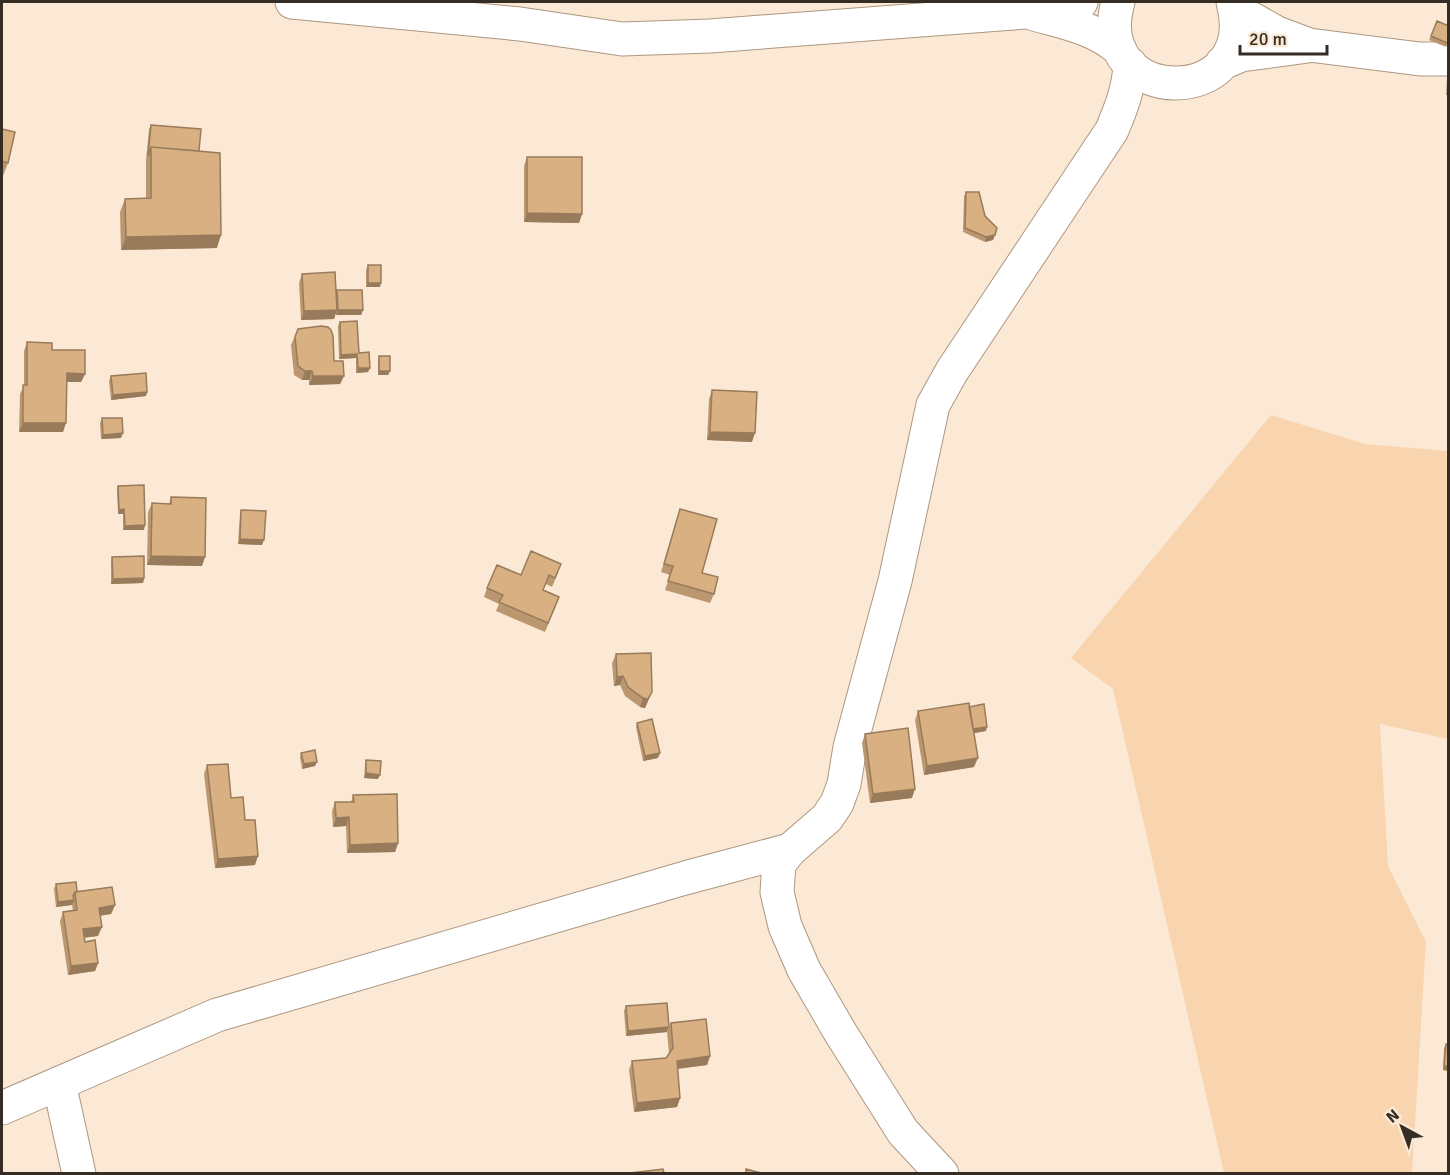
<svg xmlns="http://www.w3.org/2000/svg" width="1450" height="1175" viewBox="0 0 1450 1175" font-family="Signika,sans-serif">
	<rect width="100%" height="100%" fill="#fce9d5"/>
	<!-- green -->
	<path fill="#f8d5ae" d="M1271,415l94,29 83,7v288l-68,-15 8,142 38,76 -14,231h-188l-111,-484 -42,-31z"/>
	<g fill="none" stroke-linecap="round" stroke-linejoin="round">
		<!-- minor casing -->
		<g stroke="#ac9780" stroke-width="35">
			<path id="minor" d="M292,2l228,22 102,15 88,-3 316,-24 55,-10
				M1118,2c-30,107 144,109 115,0
				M1234,2l13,14 30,17 32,12 111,14h28
				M1034,14c32,9 61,14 86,36
				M1222,63l19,-8 67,-9
				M59,1083l20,91
				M2,1108l215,-93 468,-137 105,-28
				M942,1174l-39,-42 -63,-100 -36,-62 -19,-44 -8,-34 2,-28 11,-14 37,-32 10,-15 7,-19 6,-37 45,-166 38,-176 19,-34 160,-241c9,-22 17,-41 18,-66"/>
		</g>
		<!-- minor -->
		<use href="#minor" stroke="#fff" stroke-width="33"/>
	</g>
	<!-- wall -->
	<path fill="#bb9770" d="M1437,21l12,20 -3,6 -17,-7z
		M1448,73l1,22h-3l1,-17z
		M151,125l48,26 18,97 -96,2 -1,-38 5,-13 21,-1v-38l3,-31z
		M2,129l6,34 -5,13 -1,-1z
		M527,157l55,57 -3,9 -55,-1v-56z
		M966,192l19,24 12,12 -4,12 -8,2 -22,-10 1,-36z
		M368,265l12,22h-14v-17z
		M302,274l34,20 1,-4 26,20 -2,5h-25v-3l-2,7 -33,1 -2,-37z
		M340,322l30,46 -2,4 -12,1v-15l-17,1 -1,-33z
		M298,329l36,32 10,15 -4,8 -31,1v-5h-7l-8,-5 -3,-30z
		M27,342l25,8 33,24 -4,8h-14l-4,50h-44l1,-38 4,-9v-34z
		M379,356l11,15 -2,4h-10v-15z
		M111,376l36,16 -1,4 -35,4 -2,-19z
		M712,390l40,52 -45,-2 2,-41z
		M102,418l19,20 -20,1 -1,-16z
		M118,486l26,44h-21v-16h-5l-1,-24z
		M171,497l31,69 -55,-1 1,-53 4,-9 17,1z
		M680,509l22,64 12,21 -4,9 -45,-13 5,-15 -9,-3z
		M241,510l21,35 -24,-1 2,-30z
		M112,557l32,21 -1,5 -32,1v-23z
		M558,573l-6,14 -6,-3 -3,6 13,16 -11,26 -49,-21 3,-7 -15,-7 3,-9 34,-13z
		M616,654l32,47 -3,7 -5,-1 -15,-11 -5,-11 -6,1 -2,-23z
		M969,707l17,24 -12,2v34l-50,8 -9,-55 3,-9z
		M637,723l21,35 -15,3 -7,-34z
		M865,734l47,64 -42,5 -8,-60z
		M301,753l14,13 -13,3 -2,-12z
		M366,760l12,19 -14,-1 1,-13z
		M207,765l24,33 14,22 10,45 -40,3 -11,-94z
		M353,795l45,48 -3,9 -48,1 -1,-27 -13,1 -1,-16 3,-9h16z
		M56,884l59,21 -4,9 -11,2 -2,20 -14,2 1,4 13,21 -3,8 -27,4 -8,-54 3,-9 10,-1 -1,-6 -16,2 -2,-18z
		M626,1006l41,26 -41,4 -2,-25z
		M671,1023l39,33 -3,9 -29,4 2,29 -3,9 -43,5 -5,-42 3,-9 34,-3 3,-5 -2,-21z
		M1446,1044l3,27 -6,-1 1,-22z"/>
	<!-- shaded-wall -->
	<path fill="#987b5b" d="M527,213l55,1 -3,9 -55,-1z
		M221,235l-4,13 -96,2 5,-13z
		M995,235l-2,5 -8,2 1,-5z
		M368,283h13l-1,4h-14z
		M337,310l-3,9 -33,1 3,-9z
		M338,310h25l-2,5h-25z
		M357,354l-1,4 -17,1 2,-4z
		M358,368h12l-2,4 -12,1z
		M305,371h7l-3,9h-7z
		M379,371h11l-2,4h-10z
		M67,373l18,1 -4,8h-18z
		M313,376h31l-4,8 -31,1z
		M147,392l-1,4 -35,4 2,-5z
		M23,423h43l-3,9h-44z
		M710,432l45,1 -3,9 -45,-2z
		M123,433l-2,5 -20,1 2,-4z
		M124,509l-1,5h-5l1,-4z
		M145,525l-1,5h-21l2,-4z
		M240,539l24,1 -2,5 -24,-1z
		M151,556l54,1 -3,9 -55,-1z
		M144,578l-1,5 -32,1 2,-5z
		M623,676l-3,9 -6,1 3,-9z
		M652,692l-7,16 -5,-1 3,-9z
		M987,727l-1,4 -17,3 2,-5z
		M660,753l-2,5 -15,3 2,-5z
		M978,758l-4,9 -50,8 3,-9z
		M317,762l-2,4 -13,3 2,-5z
		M366,773l14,2 -2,4 -14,-1z
		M915,789l-3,9 -42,5 3,-9z
		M349,817l-3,9 -13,1 3,-9z
		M398,843l-3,9 -48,1 3,-8z
		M258,856l-3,9 -40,3 3,-9z
		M74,900l-2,5 -16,2 2,-5z
		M115,905l-4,9 -15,2 3,-8z
		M102,927l-4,9 -19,2 4,-9z
		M98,963l-3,8 -27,4 3,-9z
		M669,1027l-2,5 -41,4 2,-5z
		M710,1056l-3,9 -33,4 3,-8z
		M1444,1066h5v5l-6,-1z
		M680,1098l-3,9 -43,5 3,-9z"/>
	<!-- building -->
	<path fill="#d9b082" stroke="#987b5b" stroke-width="1.5" d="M1437,21l12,5v14l-2,3 -16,-7z
		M151,125l50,4 -2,22 -48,-4 -3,9z
		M2,129l13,3 -7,31 -6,-2z
		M151,147l69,6 1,82 -95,2 -1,-38 26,-1z
		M527,157h55v57l-55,-1z
		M966,192h13l6,24 12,12 -2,7 -9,2 -21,-9z
		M368,265h13v18h-13z
		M335,272l2,38 -33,1 -2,-37z
		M337,290h25l1,20h-25z
		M357,321l2,32 10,-1 1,16h-12l-1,-14 -16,1 -1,-33z
		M321,326l7,1 3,3 2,6 1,25h9l1,15h-31l-1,-5h-7l-7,-5 -3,-29 3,-8z
		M27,342l25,1v7h33v24l-18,-1 -1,50h-43v-38h4z
		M379,356h11v15h-11z
		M146,373l1,19 -34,3 -2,-19z
		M712,390l45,2 -2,41 -45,-1z
		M102,418h20l1,15 -20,2z
		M144,485l1,40 -20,1 -1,-17 -5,1 -1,-24z
		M171,497l35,1 -1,59 -54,-1 1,-53 19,1z
		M680,509l37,10 -15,54 16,4 -4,17 -46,-13 5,-15 -9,-2z
		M241,510l25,1 -2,29 -24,-1z
		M531,551l30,13 -6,14 -6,-3 -6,15 16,7 -11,26 -49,-21 4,-7 -16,-7 10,-23 24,10z
		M144,556v22l-31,1 -1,-22z
		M651,653l1,39 -4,7 -5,-1 -15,-11 -5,-11 -6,1 -1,-23z
		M969,703l9,55 -51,8 -9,-55z
		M984,704l3,23 -14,2 -4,-22z
		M652,719l8,34 -15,3 -8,-33z
		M908,728l7,61 -42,5 -8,-60z
		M315,750l2,12 -13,2 -3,-11z
		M366,760l15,1 -1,14 -14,-2z
		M228,764l3,34 12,-1 2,23h10l3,36 -40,3 -11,-94z
		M397,794l1,49 -48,2 -1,-28 -13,1 -1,-16h19l-1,-7z
		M76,882l1,10h-2l-2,4 1,4 -16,2 -2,-18z
		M112,887l3,18 -16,3 3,19 -19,2 2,13 10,-2 3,23 -27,3 -8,-54 14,-2 -2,-18z
		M667,1003l2,24 -41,4 -2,-25z
		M706,1019l4,37 -33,5 3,37 -43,5 -5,-42 34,-3 7,-10 -2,-25z
		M1446,1044h3v22h-5z
		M663,1169l1,4h-34z
		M746,1169l15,4h-15z"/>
	<!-- border -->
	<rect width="1450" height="1175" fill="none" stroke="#352c23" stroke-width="6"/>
	<!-- north arrow -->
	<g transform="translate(1402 1127) rotate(319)" stroke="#fce9d5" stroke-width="4.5" paint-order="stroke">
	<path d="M0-4.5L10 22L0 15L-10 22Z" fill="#352c23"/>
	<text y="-9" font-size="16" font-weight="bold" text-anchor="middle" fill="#352c23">N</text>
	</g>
	<!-- scale -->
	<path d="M1240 45v9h87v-9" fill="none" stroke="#352c23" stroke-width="3"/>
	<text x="1249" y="45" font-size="18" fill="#352c23" stroke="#fce9d5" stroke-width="4.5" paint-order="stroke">20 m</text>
</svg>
